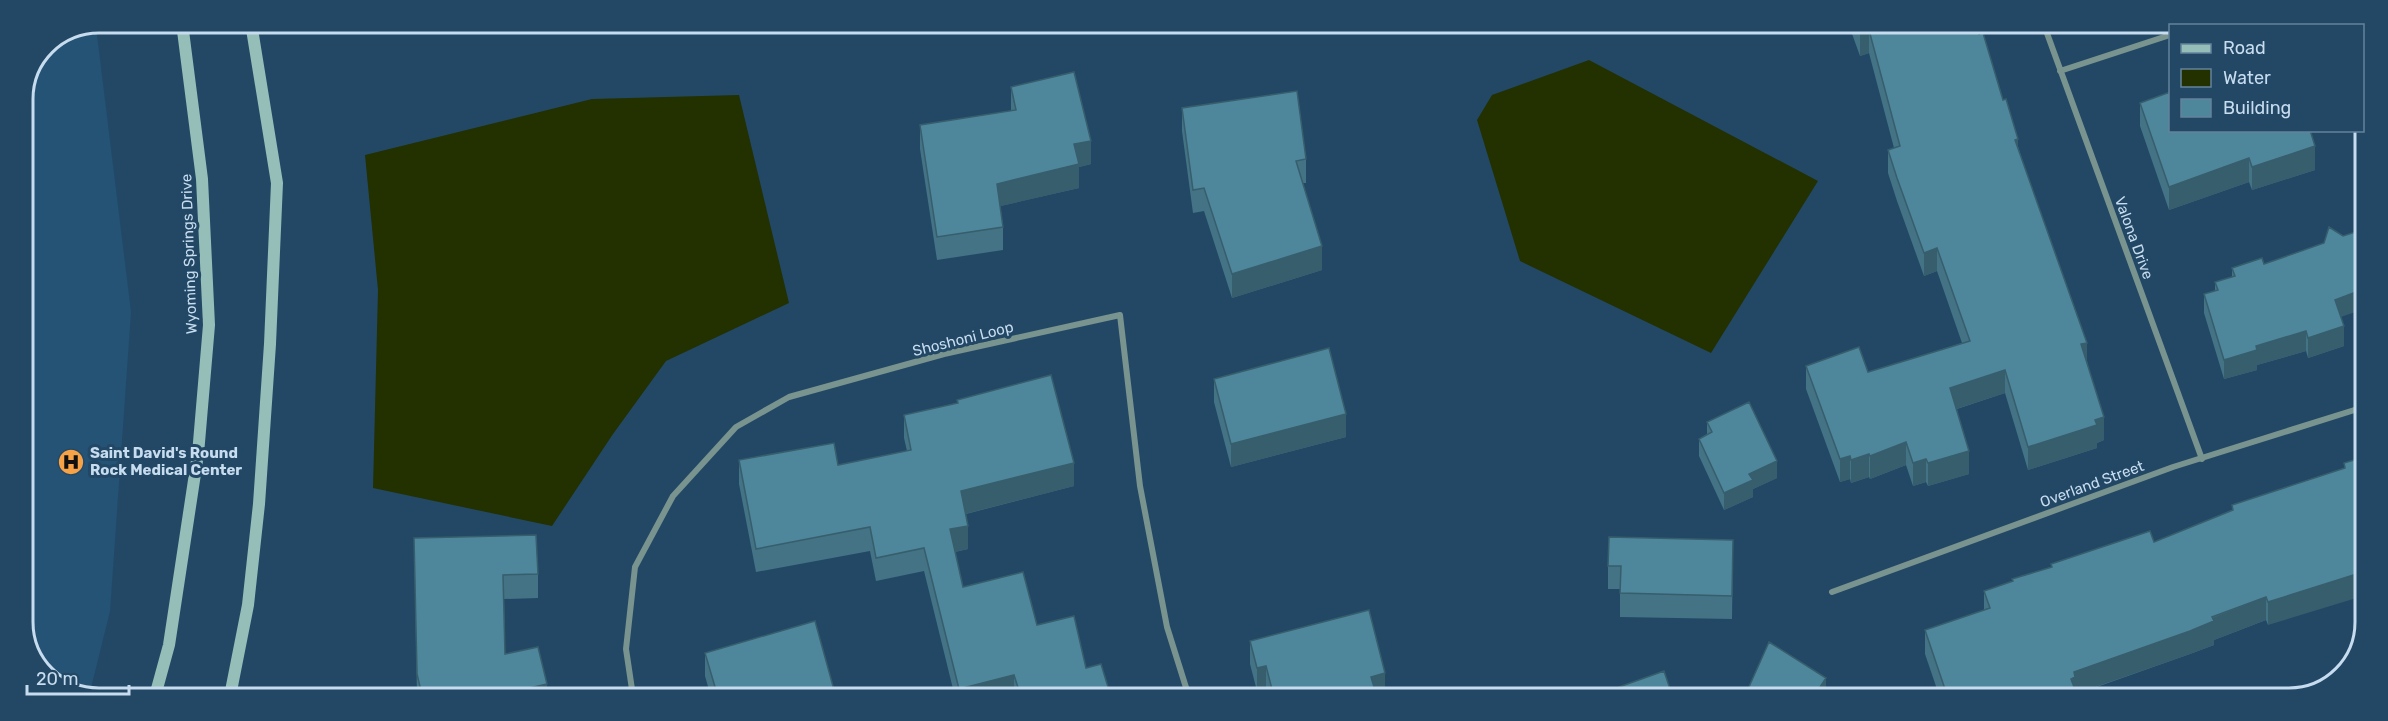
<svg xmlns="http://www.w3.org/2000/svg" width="2388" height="721" viewBox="0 0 2388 721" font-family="Rubik,sans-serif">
	<rect width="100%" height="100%" fill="#224866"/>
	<!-- built -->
	<path fill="#255375" d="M93,25l3,2 35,285 -21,299 -21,85h-10l-41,-27 -15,-41v-530l22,-53z"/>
	<!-- water -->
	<path fill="#233000" d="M1589,60l229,121 -107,172 -191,-92 -43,-141 15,-25z
		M739,95l50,208 -123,58 -53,73 -61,92 -179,-38 5,-198 -13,-135 227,-56z"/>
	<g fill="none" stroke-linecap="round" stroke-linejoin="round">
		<!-- street -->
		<path stroke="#79938e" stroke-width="6" d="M2044,25l158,434
			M2198,26l1,-1
			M2060,71l110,-36
			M1832,592l341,-125 191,-60
			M633,696l-7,-47 9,-82 38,-71 63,-69 53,-30 155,-43 176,-39 20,171 27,141 22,70"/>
		<!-- secondary -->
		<path stroke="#94beb7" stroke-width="12" d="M155,696l14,-51 29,-191 11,-129 -7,-146 -20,-156
			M230,696l18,-91 11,-101 11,-160 7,-161 -26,-160"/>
	</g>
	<!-- wall -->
	<path fill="#437385" d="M1840,25h136l27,75 84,261 17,79 -7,3v5l-69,22 -23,-77 -48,16 12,65 -41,12 -2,-4 -13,4 -7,-21 -36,14 -1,-2 -18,6 -1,-4 -10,3 -34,-93v-23l62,6 94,-29 -25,-72 -13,5 -27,-75 -9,-28v-23l6,-2 -25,-95 -9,3 -9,-25 -8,3z
		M2362,86l3,7v58l-7,-21h4z
		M1011,87l80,77 -12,3v21l-79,18 3,21v23l-66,10 -17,-111v-24l91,-14z
		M2140,103l175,67 -63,20 -3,-8 -80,28 -29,-84z
		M1182,108l124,51v24h-3l19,87 -90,28 -28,-87 -11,2 -11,-82z
		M2232,268l109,49 3,29 -36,12 -2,-7 -49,14v5l-33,9 -20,-66v-19l11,-3v-9l17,-5z
		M1214,379l132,58 -115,30 -17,-65z
		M957,400l117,86 -108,28 2,35 -13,3 8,35 74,38 49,43 25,29h-156l-31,-126 -48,10 -6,-30 -114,21 -17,-88v-24l99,5 69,-14 -3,-13v-23l53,-12z
		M1707,422l70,56 -24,11v8l-29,13 -25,-54v-17l8,-5z
		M2364,457l-96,168 -2,-5 -52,20v5l-24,9 -113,40v4h-137l-15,-44v-24l59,-20v-19l28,-9v-3l39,-12v-3l103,-22 78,-32v-5l112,-37v-5z
		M414,538l124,36v24l-34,1 1,55 42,42h-130z
		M1733,540l-1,79 -112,-2v-28h-12v-23z
		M1250,641l135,56h-117l-2,-8 -9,2 -7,-27z
		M705,653l131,44h-125l-6,-21z
		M1619,687l54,11h-54z"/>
	<!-- shaded-wall -->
	<path fill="#375e6c" d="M1843,25h8v6l-8,3z
		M1869,30v23l-9,3v-23z
		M2018,139v23l-3,-22z
		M1091,141v23l-12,3v21l-82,19v-23l77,-40z
		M2315,146v24l-63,20v-23z
		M2249,158v24l-80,28v-23z
		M1322,246v24l-90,28v-24z
		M1937,248v23l-13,5v-23z
		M2364,289v20l-29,10v-19z
		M2344,326v20l-36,12v-20z
		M2306,331v20l-49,14v5l-33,9v-19l32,-14z
		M2087,343v23l-6,-22z
		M2005,370v23l-55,18v-23z
		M1346,414v23l-115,30v-23z
		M2104,417v23l-7,3v5l-69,22v-23z
		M1906,442v23l-36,14v-23z
		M1969,451v23l-41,12v-23z
		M1869,454v23l-18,6v-23z
		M1850,456v23l-10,3v-23z
		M1926,459v23l-13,4v-23z
		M1777,461v17l-24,11v8l-29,13v-17l25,-19z
		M1074,463v23l-113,29v-24z
		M968,526v23l-18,4v-24z
		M2363,572v24l-95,29v-23z
		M2266,597v23l-52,20v5l-24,9 -115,40 2,1v3h-9l6,-26z
		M1266,666v23l-9,2v-23z
		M1385,673v24h-14v-20z
		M1014,675v22h-55v-8z
		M1826,678v20h-13z
		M547,684v12h-31v-5z"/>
	<!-- building -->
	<path fill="#4e869b" stroke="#375e6c" stroke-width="1.5" d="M1857,25h119l3,9 4,-1 20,67 3,-1 12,40 -3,1 72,203 -6,1 23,73 -9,3 2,5 -69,22 -23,-77 -55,18 19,63 -41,12 -2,-4 -13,4 -7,-21 -36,14 -1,-2 -18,6 -1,-4 -10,3 -34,-93 53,-19 9,25 102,-31 -33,-93 -13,5 -27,-75 -9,-28 12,-4 -31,-116 -9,3z
		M1074,72l17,69 -17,3 5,20 -82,20 6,43 -66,10 -17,-112 96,-15 -5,-23z
		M2362,86l3,7v35l-3,-8z
		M1297,91l9,68 -10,2 26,85 -90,28 -28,-86 -11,2 -11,-82z
		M2170,92v38h140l5,16 -63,21 -3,-9 -80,29 -29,-84z
		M2329,227l14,9 22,-7 -1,60 -29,11 9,26 -36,12 -2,-7 -50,15 1,4 -33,10 -20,-66 14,-4 -3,-8 20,-6 -3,-8 30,-10 2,6 60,-21z
		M1329,348l17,66 -115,30 -17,-65z
		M1051,375l23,88 -113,28 7,35 -18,3 13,58 60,-15 14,53 37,-9 12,52 15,-4 10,33h-90l-7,-22 -55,14 -35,-141 -48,10 -6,-31 -114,22 -17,-89 95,-17 4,22 73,-15 -7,-35 54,-12 -1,-3z
		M1749,402l28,59 -28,13 4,6 -29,13 -25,-54 13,-7 -5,-10z
		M2364,457l-1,115 -95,30 -2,-5 -54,20 2,4 -24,10 -116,41 1,5 -4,2 6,16 -9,3h-120l-23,-68 65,-22 -6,-17 29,-10 -1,-2 40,-12 -1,-3 99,-33 4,11 79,-32 -1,-5 113,-37 -1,-5z
		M536,535l2,39 -35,1 2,79 33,-7 9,37 -31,7 1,5h-103l8,-1 -5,-21 -3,-136z
		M1609,537l124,3 -1,56 -112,-3 1,-27h-13z
		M1369,610l16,63 -14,4 6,20h-103l-8,-31 -9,2 -7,-27z
		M815,621l21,76h-118l-13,-44z
		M1769,642l57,36 -13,20h-69z
		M1664,671l9,27h-50l-4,-11z"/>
	<!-- icons -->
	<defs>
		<g id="hospital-disc" transform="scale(1.35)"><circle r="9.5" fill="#f6a247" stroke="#224866"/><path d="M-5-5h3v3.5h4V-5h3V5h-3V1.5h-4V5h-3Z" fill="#111"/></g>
	</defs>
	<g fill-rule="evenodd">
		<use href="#hospital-disc" x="71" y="462"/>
	</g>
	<g text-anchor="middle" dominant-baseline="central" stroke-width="6" stroke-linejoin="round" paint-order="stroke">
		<!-- street labels -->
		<g font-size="15" fill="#c7dcee" stroke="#224866">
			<text transform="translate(2134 238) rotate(70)">Valona Drive</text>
			<text transform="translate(189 254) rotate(-92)">Wyoming Springs Drive</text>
			<text transform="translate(963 339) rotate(-14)">Shoshoni Loop</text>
			<text transform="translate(2092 484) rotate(-20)">Overland Street</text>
		</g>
		<!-- poi labels -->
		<g font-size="15" font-weight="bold" fill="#c7dcee" stroke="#224866" text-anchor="start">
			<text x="90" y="453">Saint David's Round<tspan x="90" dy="17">Rock Medical Center</tspan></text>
		</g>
	</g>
	<!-- crop -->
	<path d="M0 0H2388V721H0ZM99 33H2289A66 66 0 0 1 2355 99V622A66 66 0 0 1 2289 688H99A66 66 0 0 1 33 622V99A66 66 0 0 1 99 33Z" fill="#224866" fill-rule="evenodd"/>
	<path fill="none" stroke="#c7dcee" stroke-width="3" d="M99 33H2289A66 66 0 0 1 2355 99V622A66 66 0 0 1 2289 688H99A66 66 0 0 1 33 622V99A66 66 0 0 1 99 33Z"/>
	<!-- legend -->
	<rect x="2169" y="24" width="195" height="108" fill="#224866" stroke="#64839c" stroke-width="1.5"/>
	<rect x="2181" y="44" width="30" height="9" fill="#94beb7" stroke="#64839c" stroke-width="1.5"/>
	<text x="2223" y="54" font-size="18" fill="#c7dcee">Road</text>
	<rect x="2181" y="69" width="30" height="18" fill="#233000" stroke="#64839c" stroke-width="1.5"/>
	<text x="2223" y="84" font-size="18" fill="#c7dcee">Water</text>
	<rect x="2181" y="99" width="30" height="18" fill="#4e869b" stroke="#64839c" stroke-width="1.5"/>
	<text x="2223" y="114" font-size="18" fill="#c7dcee">Building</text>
	<!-- scale -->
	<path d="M27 685v9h102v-9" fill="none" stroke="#c7dcee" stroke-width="3"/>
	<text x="36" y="685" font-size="18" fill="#c7dcee" stroke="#224866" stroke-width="4.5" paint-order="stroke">20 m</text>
</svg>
